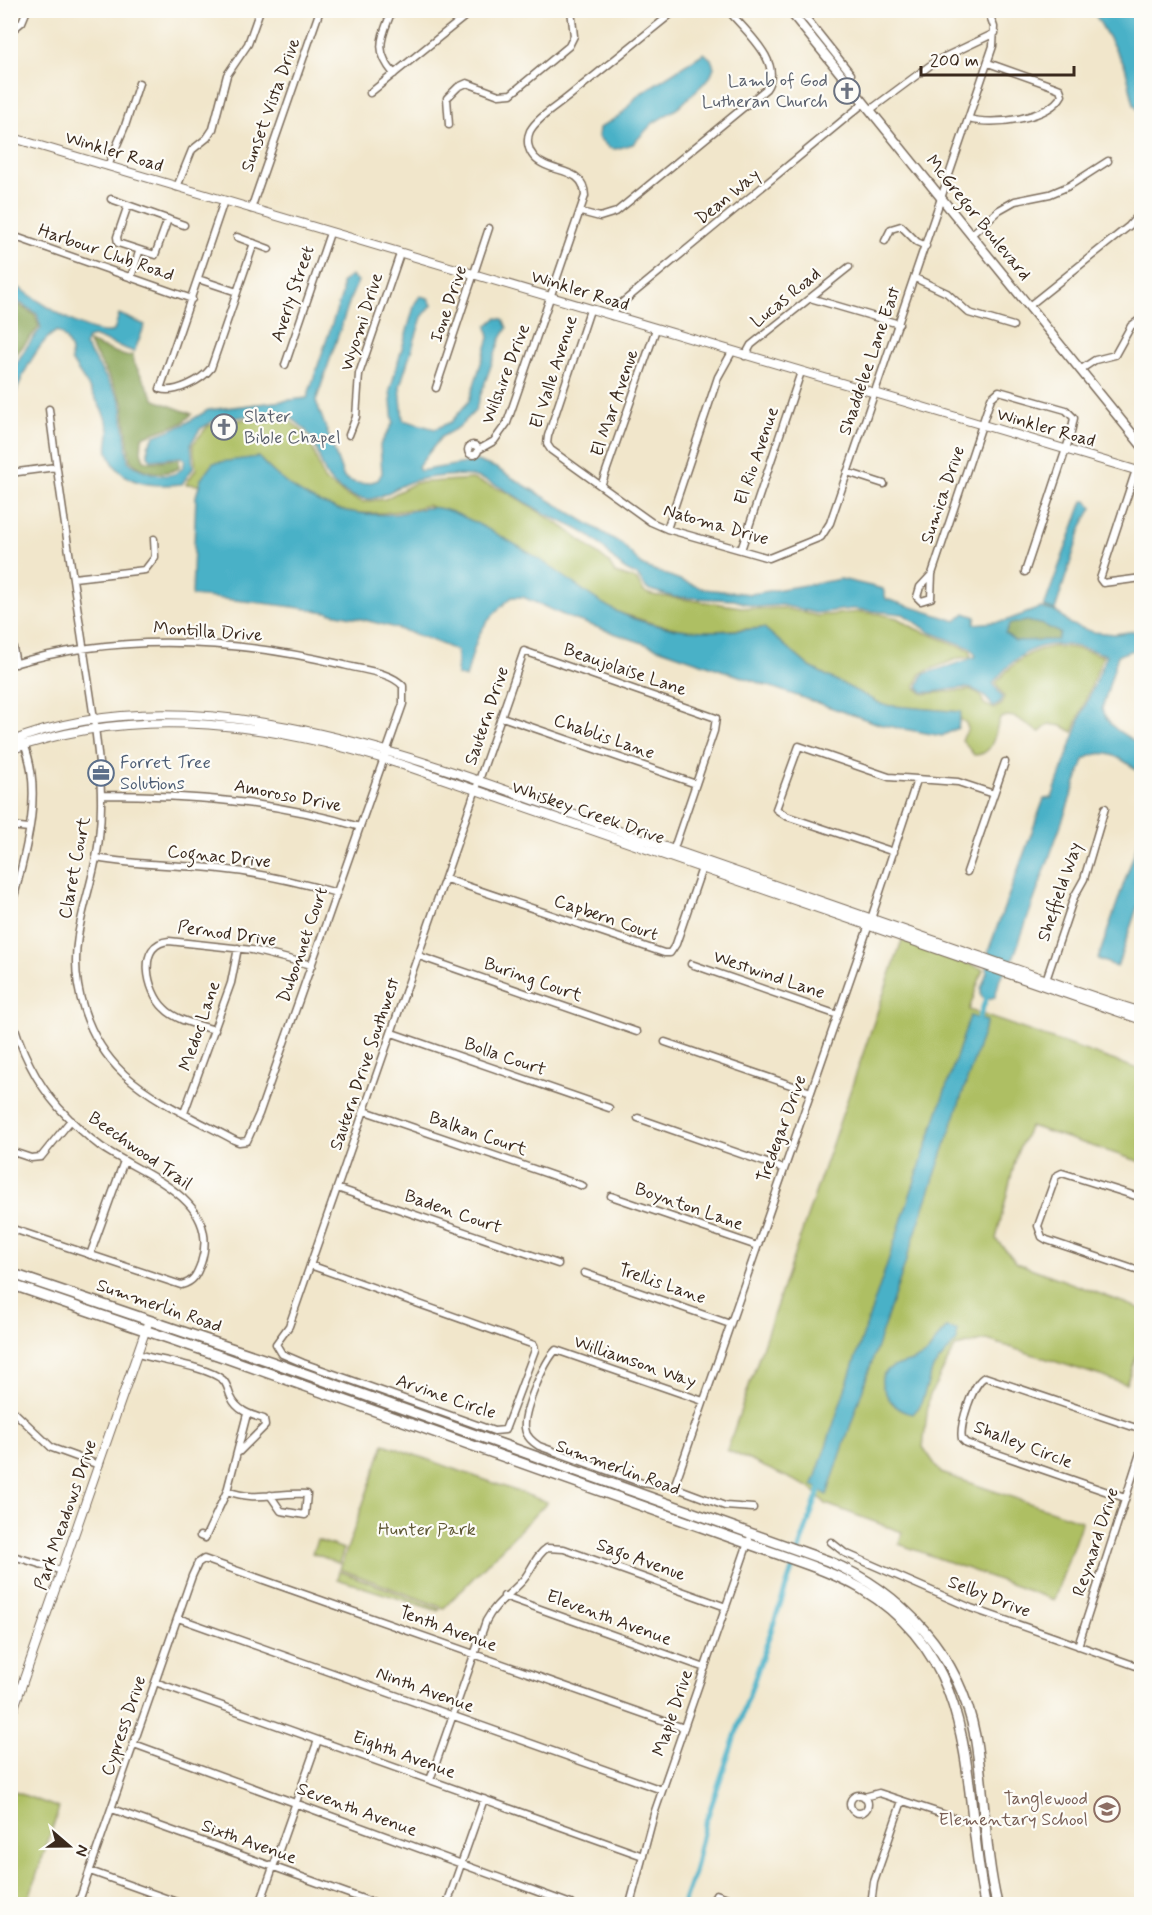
<svg xmlns="http://www.w3.org/2000/svg" width="1152" height="1915" viewBox="0 0 1152 1915" font-family="Mynerve,sans-serif">
	<rect width="100%" height="100%" fill="#fdfcf7"/>
	<filter id="ink" filterUnits="userSpaceOnUse"><feTurbulence type="fractalNoise" baseFrequency=".0167" numOctaves="2"/><feDisplacementMap in="SourceGraphic" scale="12" xChannelSelector="R" yChannelSelector="G"/><feConvolveMatrix kernelMatrix="1 2 1 2 8 2 1 2 1" color-interpolation-filters="sRGB"/></filter>
	<filter id="wash" filterUnits="userSpaceOnUse"><feTurbulence type="fractalNoise" baseFrequency=".008" numOctaves="4" result="noise"/><feDisplacementMap in="SourceGraphic" scale="24" xChannelSelector="R" yChannelSelector="G"/><feGaussianBlur stdDeviation="1.35" result="paint"/><feColorMatrix in="noise" values="0 0 0 0 0 0 0 0 0 0 0 0 0 0 0 0 0 1.4 0 .05"/><feComposite in="paint" operator="in"/></filter>
	<g filter="url(#wash)">
		<rect width="100%" height="100%" fill="#f1e6cb"/>
		<!-- green -->
		<path fill="#aebf63" stroke="#747440" stroke-width="1.5" d="M271,414h9l19,14 11,13 14,39 23,16 16,6 22,-3 30,-16 57,-4 37,14 56,35 44,35 6,10 22,7 7,12 8,3 105,14 27,-1 33,8 43,-4 20,2 17,4 19,11 54,21 1,7 -12,1 -38,15 -6,14 8,7 48,-4 9,4 4,10 10,5 7,-4 3,-8 -8,-14c33,-40 61,-43 107,-27l-30,76 -11,-6 -13,-2 -9,8c-14,-5 -23,-21 -40,-14 -6,15 -5,37 -26,37l-12,-15 6,-11 -2,-6 -6,-4v-7l-77,-7 -73,-38 -46,-39 -67,4 -39,-7 -41,-13 -189,-107c-71,19 -119,7 -170,-48l-57,22 -2,6 -13,-1 10,-15 -3,-25 15,-18z
			M902,940l81,29 -14,41 172,60v92l-111,-36 -13,27 -21,86 21,24 124,46v35l-15,40 -139,-44 -32,7 -26,50 -6,50 18,26 141,48 -28,79 -155,-56 3,-12 -76,-28 -15,-16 -84,-38z
			M384,1444l163,58 -103,106 -104,-39z
			M317,1540l27,9 -5,14 -27,-10z
			M339,1571l101,38 -2,2 -101,-32z
			M10,1790l49,18 -32,96h-16z"/>
		<!-- forest -->
		<path fill="#8aa659" stroke="#62683c" stroke-width="1.5" d="M11,300l24,15 4,12 -26,31 -2,14z
			M88,342l37,14 8,-1v6l22,39 37,14 -10,9 -40,14 -1,15 3,8 8,2 27,-3v9c-15,8 -36,5 -49,-8l-7,-59z
			M1027,621l17,4 16,8 -3,7 -42,1 -10,-8 5,-9z"/>
		<!-- water -->
		<path fill="#48b1c7" stroke="#426e72" stroke-width="1.5" fill-rule="evenodd" d="M1093,11h48v103l-7,-9 -9,-39z
			M704,53l7,6 3,8 -4,10 -8,8 -24,23 -25,15 -20,21 -17,5 -7,-1 -11,-11 1,-9 22,-13 17,-20z
			M351,276l7,5 -7,16 -35,104 28,77c14,7 20,7 34,2l4,-7 -2,-28 13,-22 -3,-33 25,-87 5,-7 8,2 4,7 -10,12 -22,69 3,34 32,9 16,-7 18,-21 20,-63 -2,-12 9,-8 7,1 4,9 -7,12 -25,71 -16,16 -18,10 -23,30 2,4 57,-10 19,7 126,76 21,22 61,23 47,5 90,-15 42,10 3,10 70,22 9,-8 11,4 -2,7 31,-3 35,-13 17,4 13,12 23,8 22,2 26,-4v18l-23,7 -16,54c4,18 25,27 39,36v29c-17,-15 -37,-29 -57,-14l-71,199 -13,19 -5,19 -10,3 -4,-4v-7l6,-17 2,-23 55,-150 8,-1 31,-87 24,-56c-51,-17 -78,-17 -114,28l9,14 -3,7 -6,3c-21,-33 -40,-13 -70,-15l-5,-5 5,-13c8,-2 49,-15 53,-18l-5,-8 -41,-16 -27,-18 -50,-5 -37,4 -34,-8 -25,2 -23,-7 -60,-3 -27,-8 -10,-14c-21,-6 -27,-24 -45,-37 -13,-10 -29,-15 -44,-23 -25,-12 -45,-30 -72,-38 -14,-4 -48,0 -63,4 -26,8 -37,28 -67,12 -26,-15 -22,-28 -33,-52 -6,-12 -21,-24 -33,-30l-67,10 -13,8 -9,14 2,25 -11,16c-29,3 -63,2 -74,-32 -2,-8 2,-15 1,-23 -5,-22 -26,-49 -38,-69 2,-11 -5,-23 -14,-29 -19,10 -37,48 -43,68l-3,1c-1,-35 10,-46 30,-72l-4,-14 -26,-17v-14c23,13 78,57 103,48l5,-17 26,11 -11,27 -41,-16 -7,4 -1,5 36,56 7,60c12,12 53,25 57,-1l-4,-3 -29,3 -4,-4v-10l6,-10 29,-11 25,-15 99,-12 35,-104v-12zM1027,621l17,4 16,8 -3,7 -42,1 -10,-8 5,-9z
			M258,457c39,42 80,61 137,57 27,-3 32,-13 62,0 26,11 71,37 95,54 21,14 41,32 64,43 46,23 99,22 148,17l46,39 73,38 78,7 -3,16 -16,8 -60,-11 -312,-107 -47,-21h-11c-34,29 -35,39 -46,81l-9,-3v-24c-82,-38 -175,-47 -265,-55l4,-100 5,-17 12,-16z
			M1083,501h4l5,7 -10,18 -27,84 -11,-3z
			M1141,833v63l-24,71 -19,-8z
			M970,1016l17,5 -160,474 -14,-10z
			M947,1328l10,2v11l-24,27 -13,38 -7,8c-10,-1 -17,-6 -23,-14 -25,-35 12,-33 32,-43 11,-6 14,-22 25,-29z"/>
		<g fill="none" stroke-linecap="round" stroke-linejoin="round">
			<!-- canal -->
			<path stroke="#48b1c7" stroke-width="5" d="M977,1024l10,-28
				M683,1904l11,-31 11,-49 116,-339"/>
		</g>
	</g>
	<g filter="url(#ink)">
		<g fill="none" stroke-linecap="round" stroke-linejoin="round">
			<!-- minor casing -->
			<g stroke="#7b6c5b" stroke-width="9">
				<path id="minor" d="M392,10c-10,28 -19,39 2,64
					M800,10l51,64 -6,5
					M10,32l12,-10 5,-12
					M370,93l103,-83
					M870,110l66,-49 59,-28
					M969,119c24,7 80,0 93,-24l-2,-6 -5,-2 -67,-24
					M449,125l-2,-27 11,-11 9,-4 32,12 12,-1 58,-48 5,-10 -3,-26
					M108,166l17,-40 14,-43
					M177,187l15,-37 15,-12 6,-9 14,-54 21,-31 12,-34
					M111,199l73,26
					M224,201l-64,188c15,5 42,-9 51,-21l43,-125
					M128,205l-11,32 1,6 37,12 13,-36
					M251,209l69,-199
					M581,212l19,5 16,-5 150,-123c19,-26 -22,-59 -38,-79
					M10,235l182,64
					M971,235l28,-25 16,-9 35,-7 19,-8 39,-25
					M237,237l32,12
					M885,241l6,-12 10,-3 16,16 9,4
					M131,277l8,-25
					M915,278l32,15 22,20 44,13
					M198,279l39,13
					M810,298l89,26
					M1029,306l100,-80 13,-15
					M590,310l-42,126 -1,8 4,6 100,72 16,7 102,29 52,-21 9,-14 163,-477 1,-19 -6,-17
					M612,316l6,-10 246,-203
					M745,356l6,-11 10,-8 88,-70
					M285,365l45,-132
					M1080,370l15,-10 20,-5 16,-29 11,-8
					M436,388l53,-160
					M349,435l7,-18 3,-43 41,-120
					M468 450a5 5 0 1 1 10 0a5 5 0 1 1-10 0Z
					M478,450l16,-9 13,-18 78,-227c-1,-31 -35,-21 -51,-39 -6,-7 -8,-17 -4,-26 7,-13 26,-24 38,-34 36,-29 72,-58 108,-87
					M1136,470l-36,109 3,4 39,-5
					M847,472l37,12
					M10,473l46,-6
					M601,486l55,-157
					M667,529l51,-152 14,-25
					M741,550l60,-178
					M932,574l-12,13 -3,10 4,4 10,-3 1,-24 59,-176 8,-7 67,19 8,8 -4,19 -45,135
					M74,578l71,-8 10,-13 -1,-18
					M10,632l6,32
					M10,665c108,-33 225,-26 334,0 18,5 47,7 59,21v18l-144,410 -12,27 -8,1 -5,-2c-37,-20 -79,-38 -110,-66 -37,-35 -54,-89 -46,-138 5,-33 18,-64 21,-98 5,-41 0,-78 -5,-119 -15,-103 -32,-206 -45,-310
					M502,717l194,67
					M102,795c88,0 173,6 258,32
					M10,826l19,2
					M894,852l-108,-36 -10,-7 23,-63 90,31 69,5 36,12
					M97,858c41,8 82,6 123,11 40,4 78,13 117,24
					M967,872l38,-110
					M446,879l218,74h6l6,-9 26,-76
					M10,912c13,-52 35,-116 14,-168
					M419,956l218,76
					M691,964l147,51
					M1045,983l29,-86 10,-18 21,-71
					M10,1011c9,35 25,70 49,97 13,14 26,27 41,38 39,28 123,51 101,117 -4,11 -7,19 -20,22l-171,-57
					M215,1030c-16,-5 -39,-9 -51,-22 -17,-16 -28,-64 5,-67l83,9 60,15
					M392,1033l217,75
					M665,1042l146,50
					M365,1111l218,75
					M184,1113l47,-130 7,-35
					M638,1118l146,51
					M10,1151l21,7 10,-1 30,-37
					M337,1188l221,76
					M611,1196l146,50
					M1142,1198l-80,-25 -6,3 -18,50 4,11 5,3 95,32
					M90,1255l34,-94
					M310,1265l224,80 1,5 -30,80 -11,1 -191,-68 -21,-9 -6,-10 13,-18 235,-675 192,67 -2,13 -42,123
					M584,1273l146,51
					M138,1354c22,7 68,12 85,26 5,5 5,11 8,17 6,14 20,18 33,22l1,7 -26,26
					M703,1401l-147,-51c-12,12 -33,61 -31,78 1,9 8,14 14,18l103,37 32,4 51,19 28,2
					M10,1408l42,40 47,17
					M674,1487l197,-568 46,-139
					M227,1491c30,11 48,1 80,3l-2,21 -24,-4 -11,-16
					M1125,1498l-159,-55 -4,-4c-3,-13 11,-57 23,-62l157,53
					M200,1536l5,2 22,-47 20,-77
					M831,1542l14,11 126,55 171,60
					M10,1555l52,16
					M504,1596l201,72
					M178,1618l484,172
					M1078,1646l64,-199
					M155,1682l488,174
					M134,1744l437,160
					M430,1780l56,-159c10,-19 25,-27 38,-42 8,-10 12,-24 23,-31l17,1 162,58
					M850 1804a9 9 0 1 1 18 0a9 9 0 1 1-18 0Z
					M864,1797l15,-4 82,27 24,-2
					M112,1809l265,95
					M90,1871l92,33
					M78,1904l114,-328 6,-13 6,-4 480,169
					M260,1904l58,-164
					M447,1904l37,-105
					M630,1904l24,-90 95,-274
					M712,1904l4,-10 29,10
					M871,1904l3,-22 28,-81"/>
			</g>
			<!-- tertiary casing -->
			<g stroke="#7b6c5b" stroke-width="10">
				<path id="tertiary" d="M10,137l1132,335
					M10,742c198,-81 449,34 638,99 108,38 217,75 325,113 56,19 112,41 169,58
					M10,750c129,-47 268,-26 396,16l736,254
					M10,1719l139,-399"/>
			</g>
			<!-- secondary casing -->
			<g stroke="#7b6c5b" stroke-width="11">
				<path id="secondary" d="M789,10l353,436"/>
			</g>
			<!-- primary casing -->
			<g stroke="#7b6c5b" stroke-width="12">
				<path id="primary" d="M10,1273l262,89 556,199c74,31 132,94 147,175 10,56 9,114 22,168
					M10,1284l216,74 543,193c31,11 64,21 93,38 121,73 99,197 123,315"/>
			</g>
			<!-- minor -->
			<use href="#minor" stroke="#fff" stroke-width="6"/>
			<!-- tertiary -->
			<use href="#tertiary" stroke="#fff" stroke-width="8"/>
			<!-- secondary -->
			<use href="#secondary" stroke="#fff" stroke-width="8"/>
			<!-- primary -->
			<use href="#primary" stroke="#fff" stroke-width="9"/>
		</g>
	</g>
	<!-- icons -->
	<defs>
		<g id="church-ring" transform="scale(1.35)"><circle r="9.5" fill="#fdfcf7" stroke="#6b7280" stroke-width="1.5"/><path d="M-1.2-6h2.4v3.5h3.3v2.4h-3.3V6h-2.4V-.1h-3.3v-2.4h3.3Z" fill="#6b7280"/></g>
		<g id="office-ring" transform="scale(1.35)"><circle r="9.5" fill="#fdfcf7" stroke="#5c6f8a" stroke-width="1.5"/><path d="M-6-3h4V-5.5h4V-3h4V5H-6ZM-1-4.5V-3h2v-1.5ZM-6 0V1H6V0Z" fill="#5c6f8a"/></g>
		<g id="school-ring" transform="scale(1.35)"><circle r="9.5" fill="#fdfcf7" stroke="#8d6e63" stroke-width="1.5"/><path d="M0-5L7-2L0 1L-7-2ZM-4 1L0 2.5L4 1V4Q0 6-4 4Z" fill="#8d6e63"/></g>
	</defs>
	<g fill-rule="evenodd">
		<use href="#church-ring" x="847" y="91"/>
		<use href="#church-ring" x="224" y="427"/>
		<use href="#office-ring" x="101" y="773"/>
		<use href="#school-ring" x="1107" y="1809"/>
	</g>
	<g text-anchor="middle" dominant-baseline="central" stroke-width="4.5" stroke-linejoin="round" paint-order="stroke">
		<!-- worship labels -->
		<g font-size="18" fill="#5b616d" stroke="#fdfcf7" text-anchor="end">
			<text x="828" y="81">Lamb of God<tspan x="828" dy="21">Lutheran Church</tspan></text>
			<text x="244" y="417" text-anchor="start">Slater<tspan x="244" dy="21">Bible Chapel</tspan></text>
		</g>
		<!-- street labels -->
		<g font-size="18" fill="#3b2a1e" stroke="#fdfcf7">
			<text transform="translate(271 105) rotate(-70)">Sunset Vista Drive</text>
			<text transform="translate(114 152) rotate(17)">Winkler Road</text>
			<text transform="translate(728 197) rotate(-39)">Dean Way</text>
			<text transform="translate(978 218) rotate(51)">McGregor Boulevard</text>
			<text transform="translate(106 253) rotate(19)">Harbour Club Road</text>
			<text transform="translate(580 291) rotate(17)">Winkler Road</text>
			<text transform="translate(293 294) rotate(-71)">Averly Street</text>
			<text transform="translate(786 298) rotate(-39)">Lucas Road</text>
			<text transform="translate(449 304) rotate(-71)">Ione Drive</text>
			<text transform="translate(362 322) rotate(-72)">Wyomi Drive</text>
			<text transform="translate(870 361) rotate(-71)">Shaddelee Lane East</text>
			<text transform="translate(554 372) rotate(-72)">El Valle Avenue</text>
			<text transform="translate(506 374) rotate(-69)">Wilshire Drive</text>
			<text transform="translate(615 403) rotate(-71)">El Mar Avenue</text>
			<text transform="translate(1046 428) rotate(16)">Winkler Road</text>
			<text transform="translate(757 456) rotate(-71)">El Rio Avenue</text>
			<text transform="translate(943 495) rotate(-71)">Sumica Drive</text>
			<text transform="translate(716 525) rotate(16)">Natoma Drive</text>
			<text transform="translate(208 632) rotate(4)">Montilla Drive</text>
			<text transform="translate(625 670) rotate(19)">Beaujolaise Lane</text>
			<text transform="translate(487 716) rotate(-71)">Sautern Drive</text>
			<text transform="translate(604 737) rotate(19)">Chablis Lane</text>
			<text transform="translate(288 796) rotate(11)">Amoroso Drive</text>
			<text transform="translate(588 813) rotate(19)">Whiskey Creek Drive</text>
			<text transform="translate(219 857) rotate(6)">Cognac Drive</text>
			<text transform="translate(75 868) rotate(-79)">Claret Court</text>
			<text transform="translate(1060 892) rotate(-71)">Sheffield Way</text>
			<text transform="translate(606 918) rotate(19)">Capbern Court</text>
			<text transform="translate(227 934) rotate(8)">Pernod Drive</text>
			<text transform="translate(303 945) rotate(-71)">Dubonnet Court</text>
			<text transform="translate(769 975) rotate(19)">Westwind Lane</text>
			<text transform="translate(533 980) rotate(19)">Buring Court</text>
			<text transform="translate(200 1026) rotate(-71)">Medoc Lane</text>
			<text transform="translate(505 1057) rotate(19)">Bolla Court</text>
			<text transform="translate(365 1064) rotate(-71)">Sautern Drive Southwest</text>
			<text transform="translate(782 1129) rotate(-70)">Tredegar Drive</text>
			<text transform="translate(478 1134) rotate(19)">Balkan Court</text>
			<text transform="translate(140 1151) rotate(35)">Beechwood Trail</text>
			<text transform="translate(689 1207) rotate(19)">Boynton Lane</text>
			<text transform="translate(453 1212) rotate(19)">Baden Court</text>
			<text transform="translate(662 1284) rotate(19)">Trellis Lane</text>
			<text transform="translate(159 1306) rotate(19)">Summerlin Road</text>
			<text transform="translate(635 1362) rotate(19)">Williamson Way</text>
			<text transform="translate(446 1397) rotate(19)">Arvine Circle</text>
			<text transform="translate(1023 1445) rotate(21)">Shalley Circle</text>
			<text transform="translate(618 1468) rotate(20)">Summerlin Road</text>
			<text transform="translate(66 1515) rotate(-71)">Park Meadows Drive</text>
			<text transform="translate(1096 1542) rotate(-72)">Reynard Drive</text>
			<text transform="translate(641 1560) rotate(20)">Sago Avenue</text>
			<text transform="translate(989 1597) rotate(21)">Selby Drive</text>
			<text transform="translate(609 1618) rotate(20)">Eleventh Avenue</text>
			<text transform="translate(448 1629) rotate(20)">Tenth Avenue</text>
			<text transform="translate(425 1690) rotate(20)">Ninth Avenue</text>
			<text transform="translate(673 1713) rotate(-71)">Maple Drive</text>
			<text transform="translate(124 1726) rotate(-71)">Cypress Drive</text>
			<text transform="translate(404 1755) rotate(20)">Eighth Avenue</text>
			<text transform="translate(357 1810) rotate(20)">Seventh Avenue</text>
			<text transform="translate(249 1842) rotate(20)">Sixth Avenue</text>
		</g>
		<!-- service labels -->
		<g font-size="18" fill="#4e5e75" stroke="#fdfcf7" text-anchor="start">
			<text x="120" y="763">Forret Tree<tspan x="120" dy="21">Solutions</tspan></text>
		</g>
		<!-- park labels -->
		<g font-size="18" fill="#5e5733" stroke="#fdfcf7">
			<text x="427" y="1530">Hunter Park</text>
		</g>
		<!-- education labels -->
		<g font-size="18" fill="#785e54" stroke="#fdfcf7" text-anchor="end">
			<text x="1088" y="1799">Tanglewood<tspan x="1088" dy="21">Elementary School</tspan></text>
		</g>
	</g>
	<!-- margin -->
	<rect width="1152" height="1915" fill="none" stroke="#fdfcf7" stroke-width="36"/>
	<!-- north arrow -->
	<g transform="translate(69 1846) rotate(110)" stroke="#fdfcf7" stroke-width="4.5" paint-order="stroke">
	<path d="M0-4.5L10 22L0 15L-10 22Z" fill="#3b2a1e"/>
	<text y="-9" font-size="16" font-weight="bold" text-anchor="middle" fill="#3b2a1e">N</text>
	</g>
	<!-- scale -->
	<path d="M921 66v9h153v-9" fill="none" stroke="#3b2a1e" stroke-width="3"/>
	<text x="930" y="66" font-size="18" fill="#3b2a1e" stroke="#fdfcf7" stroke-width="4.5" paint-order="stroke">200 m</text>
</svg>
